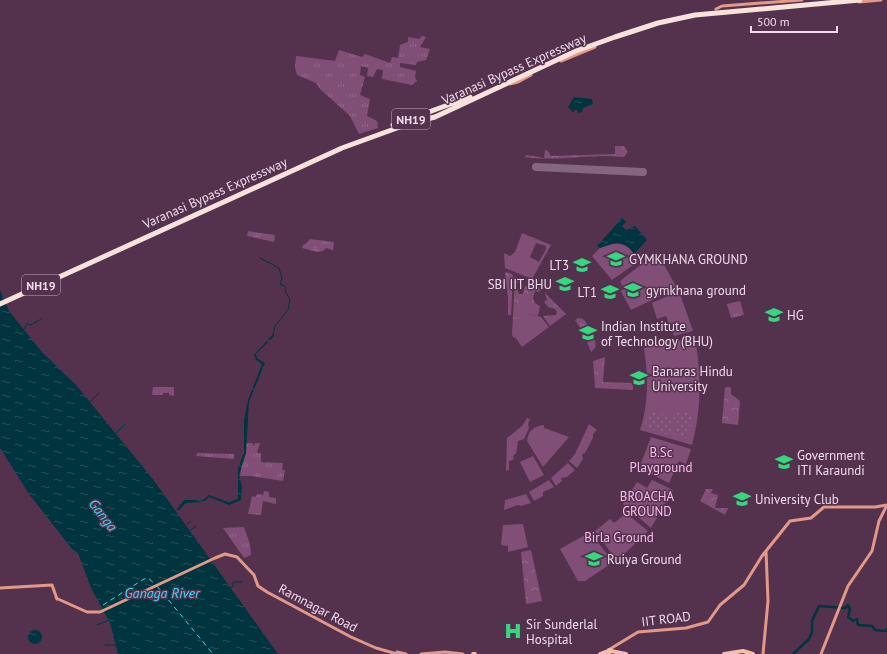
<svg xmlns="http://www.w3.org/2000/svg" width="887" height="654" viewBox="0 0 887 654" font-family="'PT Sans',sans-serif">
	<defs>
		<pattern id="grass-tufts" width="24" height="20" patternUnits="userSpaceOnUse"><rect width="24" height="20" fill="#804e76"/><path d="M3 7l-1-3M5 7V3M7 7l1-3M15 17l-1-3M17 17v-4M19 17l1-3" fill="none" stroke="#92678a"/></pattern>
		<pattern id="forest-crowns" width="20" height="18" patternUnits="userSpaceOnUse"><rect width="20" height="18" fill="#804e76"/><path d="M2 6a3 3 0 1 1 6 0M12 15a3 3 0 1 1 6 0" fill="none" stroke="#92678a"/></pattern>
		<pattern id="wetland-marsh" width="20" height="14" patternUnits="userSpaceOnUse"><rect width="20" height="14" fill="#804e76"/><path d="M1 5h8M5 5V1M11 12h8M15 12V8" fill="none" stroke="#92678a"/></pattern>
		<pattern id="garden-dots" width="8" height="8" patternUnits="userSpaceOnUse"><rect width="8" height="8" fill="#804e76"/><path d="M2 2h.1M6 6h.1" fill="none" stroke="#92678a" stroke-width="1.8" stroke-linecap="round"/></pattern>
		<pattern id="water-ripples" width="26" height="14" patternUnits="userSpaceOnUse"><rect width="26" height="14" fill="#00343e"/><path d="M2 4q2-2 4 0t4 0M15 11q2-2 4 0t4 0" fill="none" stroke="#26515a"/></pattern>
	</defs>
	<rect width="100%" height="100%" fill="#54324e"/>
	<!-- grass -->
	<path fill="url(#grass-tufts)" d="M422,36l4,1 -6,10 10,2 -4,11 -9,2 -1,3 -16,-2v4l16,4 -1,6 2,4 -5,4 -30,-6 1,-9 -6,-1 -4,8 -6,-1 1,-8 -7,-2 -1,9 5,2 -5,18 10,4 -3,17 10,5 1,7 -19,6 -9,-18 -30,-27 -4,-6 -19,-8 -2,-8 1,-11 39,5 4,-11 23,7 3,-3 25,9 2,-6 6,1 2,-13 8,-3v-5l11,2z
		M248,231l27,4 -1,7 -27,-6z
		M545,293l21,21 -16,12 -7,-10 13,-1 1,-3 -2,-3 -7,-2 -4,-5 3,-2z
		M740,301l4,14 -13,3 -4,-14z
		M578,318c10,1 8,7 12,14 3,5 7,9 5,16l-4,4 -8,-20 -8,-12z
		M153,387h21v9l-5,-1v-2h-6v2h-11z
		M245,443h7l2,3 1,-3h5l-3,10h4v9l22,1 -1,7h3l-2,11 -32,-5h-11z
		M197,453l37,1v5l-38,-3z
		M264,491l5,1v5l7,1v6l-13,-3 -2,14 -13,-1 4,-18 4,1 1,-3 6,1z
		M244,527l6,17 1,11 -7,3 -21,-30z"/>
	<!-- forest -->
	<path fill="url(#forest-crowns)" d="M615,146h9l4,6 -4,5c-33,-4 -66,5 -99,0l1,-2 18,3 1,-8 3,1 3,5 64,-2z
		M506,272l6,2 1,2 -2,39h-3v-19l-3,-22z
		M515,277l5,2 -4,6 3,9h4l2,-8h4l2,-4 10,7 -2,3 -4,-1 -2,7 2,5 5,3 -2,10 -9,-2 -16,20 3,6 -4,-5z
		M605,357l-2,25 30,1v7l-38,-2 -2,-27z
		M725,387h6v7l9,7 -2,24 -16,-2z
		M706,489h7l-2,4 7,2 -3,13h13l-3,7 -25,-14z
		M531,550l11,51 -16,3 -5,-52z"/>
	<!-- wetland -->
	<path fill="url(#wetland-marsh)" d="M310,239l24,3 -1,8 -7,-2 -3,3 -6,1 -15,-4 1,-3 4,-2z"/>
	<!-- park -->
	<path fill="#804e76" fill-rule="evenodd" d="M522,233l29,12 -19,34 -27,-11 -1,-15 6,3 5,-4zM536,243l10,3v3l-7,13 -9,-5z
		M617,242l13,6 9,13 -27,19 -20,-24 8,-8z
		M657,252l20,36 -46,22 -12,-22 3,-3 -2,-4z
		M679,291l14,40 -19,5 -8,-20 -9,3 -5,-16z
		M522,302l8,2 -1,10 12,3 8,10 -27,20 -9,-13 3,-17z
		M695,337c6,36 7,71 -3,108l-52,-15c9,-28 8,-54 4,-82z
		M527,418l3,1 -2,5 1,4 -5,11 -6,2 -2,13h-2l-1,6 -4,1v9l-3,1 1,-33 15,-12z
		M589,424l8,6 -4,4v4l-8,15 -3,1 1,5 -6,9 -8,-7 6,-7z
		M544,425v3l25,9 -26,30 -16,-26c1,-10 7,-15 17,-16z
		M651,437l40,12 -5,15 -7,-3 -10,22 -30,-15z
		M533,456l11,19 -14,7 -10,-20z
		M568,463l7,7 -8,7 -6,1 1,3 -6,5 -5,-8z
		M549,480l5,7 -11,5v4l-9,5 -5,-9z
		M652,480l21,10 -22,38 -28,-24 14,-22 10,6z
		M526,494l5,9 -10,3 -3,-1 -14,5 1,-10z
		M626,513l22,18 -31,30 -22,-30 15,-12 4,4z
		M523,524l5,23 -20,5v-6l-7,-1 2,-20z
		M583,536h10l17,22 -1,7 -24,16h-7l-18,-32z"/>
	<!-- garden -->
	<path fill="url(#garden-dots)" d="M678,411l15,4 -6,23 -14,-4z
		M649,412l26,4 -5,19 -25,-8z"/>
	<!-- water -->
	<path fill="url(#water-ripples)" d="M574,97l18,2 1,5 -10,4 -1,4 -4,1 -1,-3h-3v3l-6,-6z
		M622,218l4,4 -4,4 4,4 9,-4 12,14 -13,14c-10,-15 -20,-11 -34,-6l-3,-2z
		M0,290l9,21 33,41 34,33 76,93 126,176h-160l-8,-31 -19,-35 -13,-35 -6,-4 -43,-55 -29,-46z
		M273,334l1,2 -18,18 1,4 8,5 -16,39 -3,51 -7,22 3,12 -1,13 -12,5 -20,-8 -5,5 -18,1 -8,8 -1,-2 7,-9h19l6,-5 20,7 9,-3v-30l6,-17v-32l4,-20 14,-36 -6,-4 -2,-5z
		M28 637a7 7 0 1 1 14 0a7 7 0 1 1-14 0Z"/>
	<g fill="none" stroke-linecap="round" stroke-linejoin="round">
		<!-- stream -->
		<path stroke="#00343e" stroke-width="1" d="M260,258l19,10 3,10 -2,6 5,2 1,7 4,6 -2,11
			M24,329l3,-5 4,1 10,-6
			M273,335l2,-9 12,-15
			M90,402l9,-9
			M116,433l9,-9
			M187,524l4,-3
			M191,530l5,-4
			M230,588l3,-2v-4h9
			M97,625l12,-5
			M105,645h11"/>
		<!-- river -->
		<path stroke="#00343e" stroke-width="2.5" d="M793,654l16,-15 3,-7v-11l7,-15 26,2 3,-3 2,5 -2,7 5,4 4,-2 1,6 14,1 3,4 11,1 1,-2"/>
		<!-- ferry -->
		<path stroke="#38d9f7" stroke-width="1" stroke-dasharray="5 4" stroke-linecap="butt" d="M157,586l56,68
			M103,605l41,-26 4,-1 7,6"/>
		<!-- runway -->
		<path stroke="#84667e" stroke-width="8" d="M536,167l107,5"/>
		<!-- secondary -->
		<path stroke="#e29987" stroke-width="3" d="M859,2l22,-2
			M716,9l6,-3 80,-6
			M561,61l34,-14
			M510,84l8,-2 13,-7
			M0,588l52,-3 5,14 -1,-2
			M58,599l29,13h13l115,-54 10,-4 12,3 17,18 4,11 9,6 84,45 25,11 21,6
			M610,649l28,-17 48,-4 22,-6 12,-17 24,-20 18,-29 28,-35 21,-3 13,-11h51l12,-2
			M397,652l9,2
			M421,654l24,-2 18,2
			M763,654l5,-53 -2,-50
			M821,654l27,-68 24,-35 7,-30 8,-16"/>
		<!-- primary -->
		<path stroke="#f6bdaf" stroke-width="4" d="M609,650h2l-1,2h-2z
			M611,651l15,3
			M473,654h2
			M600,654l8,-3
			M724,654l19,-3 10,3"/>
		<!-- highway -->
		<path stroke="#f9e2dc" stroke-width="5" d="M393,125l77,-28
			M0,304l342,-156 66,-24 27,-7 141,-66 39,-14 43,-14 37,-8 165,-15"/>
	</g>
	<!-- icons -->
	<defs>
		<g id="university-bare" transform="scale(1.38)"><path d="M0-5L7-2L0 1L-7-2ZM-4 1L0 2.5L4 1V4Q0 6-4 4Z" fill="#35d881" stroke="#54324e" stroke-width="2.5" paint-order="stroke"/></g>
		<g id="hospital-bare" transform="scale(1.38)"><path d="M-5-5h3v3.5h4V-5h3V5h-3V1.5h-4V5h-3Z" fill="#35d881" stroke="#54324e" stroke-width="2.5" paint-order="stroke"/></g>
	</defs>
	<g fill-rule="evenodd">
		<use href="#university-bare" x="616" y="259"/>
		<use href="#university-bare" x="582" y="265"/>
		<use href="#university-bare" x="565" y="284"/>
		<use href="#university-bare" x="633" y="290"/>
		<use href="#university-bare" x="610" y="292"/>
		<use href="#university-bare" x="774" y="315"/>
		<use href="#university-bare" x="588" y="333"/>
		<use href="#university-bare" x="639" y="378"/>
		<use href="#university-bare" x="784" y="462"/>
		<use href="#university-bare" x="742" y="499"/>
		<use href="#university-bare" x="594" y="559"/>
		<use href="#hospital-bare" x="513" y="631"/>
	</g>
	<g text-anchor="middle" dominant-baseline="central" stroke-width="3" stroke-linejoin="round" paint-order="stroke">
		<!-- shield labels -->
		<g fill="#54324e" stroke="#c2a8bc" stroke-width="1">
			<rect x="392" y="109" width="38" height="20" rx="3"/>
			<rect x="22" y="275" width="38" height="20" rx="3"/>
		</g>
		<g font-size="12" font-weight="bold" fill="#f1dbeb">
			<text x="411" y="119">NH19</text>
			<text x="41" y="285">NH19</text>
		</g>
		<!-- street labels -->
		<g font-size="13" fill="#f1dbeb" stroke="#54324e">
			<text transform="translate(514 69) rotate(-24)">Varanasi Bypass Expressway</text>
			<text transform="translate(215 193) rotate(-24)">Varanasi Bypass Expressway</text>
			<text transform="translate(318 608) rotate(28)">Ramnagar Road</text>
			<text transform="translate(666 619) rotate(-7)">IIT ROAD</text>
		</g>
		<!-- poi labels -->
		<g font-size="13" fill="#f1dbeb" stroke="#54324e" text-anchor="start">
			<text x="629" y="259">GYMKHANA GROUND</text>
			<text x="569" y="265" text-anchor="end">LT3</text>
			<text x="552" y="284" text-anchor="end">SBI IIT BHU</text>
			<text x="646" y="290">gymkhana ground</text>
			<text x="597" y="292" text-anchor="end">LT1</text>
			<text x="787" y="315">HG</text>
			<text x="601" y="326">Indian Institute<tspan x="601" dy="15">of Technology (BHU)</tspan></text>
			<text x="652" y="371">Banaras Hindu<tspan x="652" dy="15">University</tspan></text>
			<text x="797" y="455">Government<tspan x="797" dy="15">ITI Karaundi</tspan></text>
			<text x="755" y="499">University Club</text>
			<text x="607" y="559">Ruiya Ground</text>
			<text x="526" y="624">Sir Sunderlal<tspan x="526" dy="15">Hospital</tspan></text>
		</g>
		<!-- park labels -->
		<g font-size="13" fill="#ffbef1" stroke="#54324e">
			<text x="661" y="452">B.Sc<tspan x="661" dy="15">Playground</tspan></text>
			<text x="647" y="496">BROACHA<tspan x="647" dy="15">GROUND</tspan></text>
			<text x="619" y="537">Birla Ground</text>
		</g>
		<!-- water labels -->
		<g font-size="14" font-style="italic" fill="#38d9f7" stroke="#54324e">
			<text transform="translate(103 515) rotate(52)">Ganga</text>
			<text x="162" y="593">Ganaga River</text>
		</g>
	</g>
	<!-- scale -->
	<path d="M751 26v6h86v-6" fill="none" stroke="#f1dbeb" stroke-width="2"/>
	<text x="757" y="26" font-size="12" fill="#f1dbeb" stroke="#54324e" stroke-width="3" paint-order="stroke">500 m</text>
</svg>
